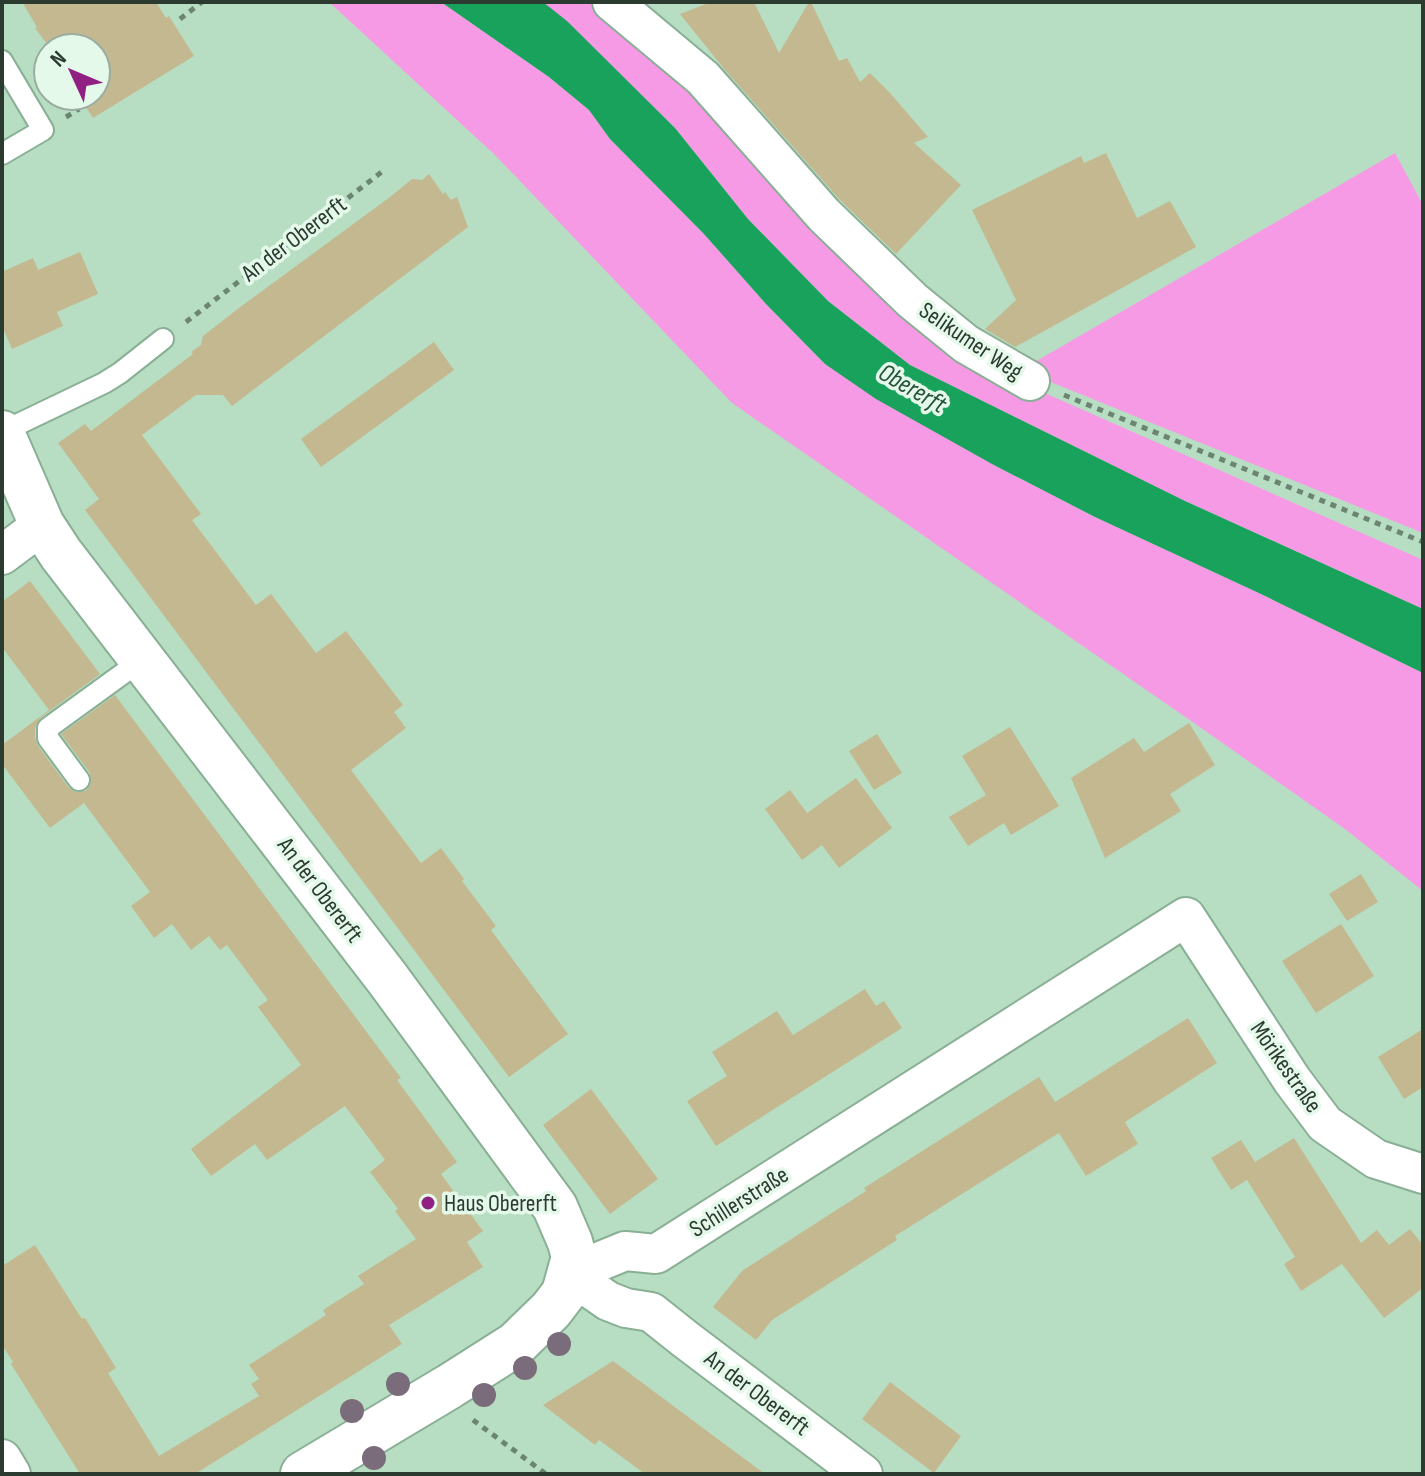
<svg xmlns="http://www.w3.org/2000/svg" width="1425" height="1476" viewBox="0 0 1425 1476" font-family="'Sofia Sans Condensed',sans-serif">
	<rect width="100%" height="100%" fill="#b7dec2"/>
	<!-- green -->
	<path fill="#f79ae5" d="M329,2h112l108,75 40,33 21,29 94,95 62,70 59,60 167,100 103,53 166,77 162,79v218l-78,-62 -151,-106 -462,-320 -237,-248z
		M543,2h45l443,385 392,173v49l-238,-108 -275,-136 -82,-64 -80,-82 -73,-91z
		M1395,153l28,52v328l-402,-163z"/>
	<!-- water -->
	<path fill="#19a25c" d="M441,2h102l24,19 108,107 73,91 80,82 82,64 275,136 238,108v64l-162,-79 -166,-77 -103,-53 -116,-65 -51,-35 -59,-60 -62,-70 -94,-95 -21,-29 -40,-33z"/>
	<!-- building -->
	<path fill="#c4b890" d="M22,2h134l10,16 3,-2 25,40 -101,62 -14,-22h17v-48h-46l-15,-20 2,-1z
		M711,2h43l25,51 30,-51h2l28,59 8,-3 13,24 10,-9 20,20 38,44 -14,6 47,42 -65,69 -56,-54 -115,-130 -45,-56z
		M1106,153l31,65 33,-17 26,46 -181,100 -30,-18 31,-29 -44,-90 109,-54 3,7z
		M429,174l14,20 2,-2 6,8 6,-3 11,30 -236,179 -9,-11h-27l-54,40 59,79 -9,6 64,85 15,-11 45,59 30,-22 57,74 -9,7 12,16 -55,42 70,93 20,-15 23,31 -2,2 34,45 -5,4 77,104 -59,43 -424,-567 14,-11 -41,-56 27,-19 6,7 102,-77 -2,-2 10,-7 2,-9 36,-28 151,-111 22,-18 10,1z
		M80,252l18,42 -41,18 6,14 -51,23 -10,-23v-54l31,-14 5,12z
		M434,342l20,28 -133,97 -20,-28z
		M30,581l70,93 -60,44 -5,10v10l3,8 31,42 6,4 11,-1 5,-7 -1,-11 -29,-39 54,-39 286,383 -4,2 60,82 -16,12 42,57 -16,11 16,25 -94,58 13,19 -207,130h-115l-69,-110 2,-2 -11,-17v-79l33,-21 47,74 3,-1 31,50 -8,5 51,83 100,-60 -8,-12 8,-5 -10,-14 77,-50 -3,-5 41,-26 -6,-8 58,-37 -21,-28 3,-2 -28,-37 15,-12 -40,-54 -78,54 -12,-16 -44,32 -20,-27 110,-84 -43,-58 10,-7 -41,-55 -7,5 -11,-14 -18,14 -19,-26 -18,14 -23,-32 19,-14 -66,-89 -34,25 -48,-64v-19l47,-35 -47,-63v-45z
		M1189,723l26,42 -45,29 11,17 -76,47 -34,-80 63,-40 10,14z
		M1010,727l49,79 -48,29 -7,-12 -36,23 -19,-29 37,-22 -24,-39z
		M877,734l25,39 -28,17 -25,-39z
		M856,778l36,50 -53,40 -17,-23 -20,15 -37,-51 25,-19 17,23z
		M1361,874l17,28 -31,19 -18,-27z
		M1341,924l33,52 -58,37 -34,-52z
		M865,989l11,17 8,-5 18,27 -186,118 -29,-45 40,-25 -15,-24 65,-41 16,24z
		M1188,1018l29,45 -92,59 13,22 -52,32 -27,-43 -164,103 2,4 -125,80 -16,20 -43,-33 29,-36 124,-80 -2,-3 175,-111 16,25z
		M1423,1029v58l-19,12 -26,-42z
		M591,1089l67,90 -48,35 -67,-89z
		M1294,1138l67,105 16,-13 12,15 21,-16 13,16v43l-39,30 -42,-54 -41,27 -17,-27 11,-7 -48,-77 -16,10 -20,-32 30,-18 14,22z
		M613,1361l98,73 54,40h-120l-46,-34 -4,5 -52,-40z
		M890,1382l71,54 -27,37 -72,-54z"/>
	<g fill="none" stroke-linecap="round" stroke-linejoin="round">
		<!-- lane casing -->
		<g stroke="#89af94" stroke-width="24">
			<path id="lane" d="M2,61l41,69 -41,24
				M2,432l102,-49 16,-10 43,-34
				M79,780l-31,-42v-10l95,-69"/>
		</g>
		<!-- street casing -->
		<g stroke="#89af94" stroke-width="42">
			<path id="street" d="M612,2l91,76 121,137 89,86 53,43 64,37
				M2,555l40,-30
				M569,1274l56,-23 31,3 530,-337 106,163 33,44 51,35 47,15
				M569,1274l39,27 18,7 25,4 34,27 178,135
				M2,1459l9,15"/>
		</g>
		<!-- secondary casing -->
		<g stroke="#89af94" stroke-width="48">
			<path id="secondary" d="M2,433l40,92 19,29 326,424 168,229 15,35 4,15 -10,36 -13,17 -35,34 -66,42 -147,88"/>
		</g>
		<!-- path -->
		<path stroke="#6b8572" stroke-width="5" stroke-dasharray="6 6" stroke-linecap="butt" d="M180,19l22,-17
			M66,117l13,-8
			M186,322l197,-151
			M1064,395l359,147
			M473,1420l73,54"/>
		<!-- lane -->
		<use href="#lane" stroke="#fff" stroke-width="20"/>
		<!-- street -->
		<use href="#street" stroke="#fff" stroke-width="38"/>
		<!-- secondary -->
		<use href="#secondary" stroke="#fff" stroke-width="44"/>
	</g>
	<!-- trees -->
	<g fill="#7b6c7c">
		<circle cx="559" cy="1344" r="12"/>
		<circle cx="525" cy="1368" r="12"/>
		<circle cx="398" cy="1384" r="12"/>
		<circle cx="484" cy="1395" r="12"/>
		<circle cx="352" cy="1411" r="12"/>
		<circle cx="374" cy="1458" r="12"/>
	</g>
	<!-- markers -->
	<circle fill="#902182" stroke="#e5f9eb" stroke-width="3" cx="428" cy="1203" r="8"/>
	<g text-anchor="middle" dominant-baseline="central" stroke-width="7" stroke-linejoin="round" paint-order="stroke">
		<!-- street labels -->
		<g font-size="24" fill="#2b3b30" stroke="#e5f9eb">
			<text transform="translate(294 239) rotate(-37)">An der Obererft</text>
			<text transform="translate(971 341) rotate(34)">Selikumer Weg</text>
			<text transform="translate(320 890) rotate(53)">An der Obererft</text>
			<text transform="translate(1286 1067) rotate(55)">Mörikestraße</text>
			<text transform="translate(739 1202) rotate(-32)">Schillerstraße</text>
			<text transform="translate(757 1393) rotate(37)">An der Obererft</text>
		</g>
		<!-- poi labels -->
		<g font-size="24" fill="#2b3b30" stroke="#e5f9eb" text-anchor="start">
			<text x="444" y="1203">Haus Obererft</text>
		</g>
		<!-- water labels -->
		<g font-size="26" font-style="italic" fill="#245336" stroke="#e5f9eb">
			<text transform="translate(912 389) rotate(30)">Obererft</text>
		</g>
	</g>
	<!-- border -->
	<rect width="1425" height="1476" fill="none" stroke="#2b3b30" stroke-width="8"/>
	<!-- north arrow -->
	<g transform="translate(72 72) rotate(314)"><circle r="38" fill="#e5f9eb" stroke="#9bada0" stroke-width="2"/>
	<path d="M0-6L14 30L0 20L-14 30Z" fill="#902182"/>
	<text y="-12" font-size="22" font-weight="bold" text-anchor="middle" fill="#2b3b30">N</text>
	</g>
</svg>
